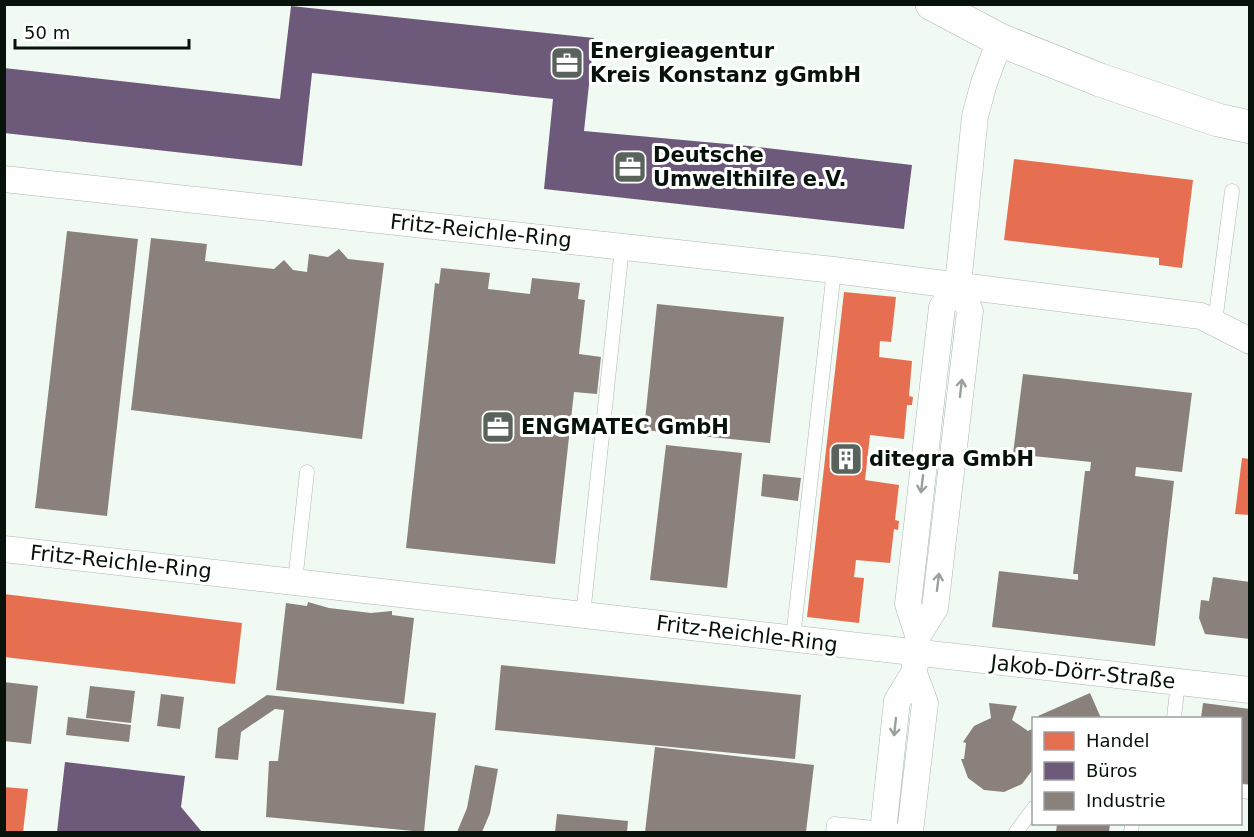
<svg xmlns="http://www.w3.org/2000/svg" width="1254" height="837" viewBox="0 0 1254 837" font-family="'DejaVu Sans',sans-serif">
	<rect width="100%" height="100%" fill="#f0faf3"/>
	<!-- shops -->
	<path fill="#e76f51" d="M1014,159l179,21 -11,88 -23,-3v-7l-155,-18z
		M844,292l52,5 -5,45 -11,-1 -1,16 33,4 -3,35 4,1 -1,8h-5l-3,34 -34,-4 -5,45 34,5 -4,35 4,1 -1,9 -4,-1 -4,34 -34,-3 -2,17 10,1 -5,45 -52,-6z
		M1242,458l8,1v56l-15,-1z
		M4,594l238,29 -7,61 -231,-27z
		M4,787l24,2 -5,43h-19z"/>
	<!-- offices -->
	<path fill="#6d597a" d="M291,6l303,32 -10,93 165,15 163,19 -8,64 -360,-40 9,-90 -241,-26 -10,93 -298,-33v-65l276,31z
		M65,762l120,14 -4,31 21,25h-145z"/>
	<!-- industry -->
	<path fill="#8a817c" d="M67,231l71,8 -31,277 -72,-8z
		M151,238l56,6 -2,17 69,8 10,-9 9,10 14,2 2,-18 19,3 11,-8 9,10 36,4 -22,176 -231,-29z
		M441,268l49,5 -2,16 42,5 2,-16 48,5 -2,16 7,1 -6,54 22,3 -4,37 -23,-2 -19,172 -149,-16 29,-265 4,1z
		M657,304l127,13 -14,126 -126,-13z
		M1023,374l169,19 -10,79 -46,-5 -1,9 39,5 -19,165 -163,-19 7,-56 79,9v-6h-5l12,-103h5l1,-9 -78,-8z
		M666,445l76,8 -15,135 -77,-8z
		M763,474l38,4 -3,23 -37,-5z
		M1213,577l37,5v57l-45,-5 -6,-16 2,-18 8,1z
		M308,602l21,6 42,5 21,-2v4l22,3 -10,86 -128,-14 10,-87 21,3z
		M501,665l300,30 -6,64 -300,-29z
		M4,682l34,4 -7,58 -27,-3z
		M90,686l45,5 -4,32 -45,-5z
		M1090,693l11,25h-62l-1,-2z
		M161,694l23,3 -4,32 -23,-3z
		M267,695l169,18 -12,119 -158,-15 3,-56h9l6,-51 -9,-1 -34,23 -3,28 -23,-2 3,-30z
		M989,703l28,3 -5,14 16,11 6,-3v40l-12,16 -18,8 -20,-2 -16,-12 -7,-19h3l2,-16 -3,-1 11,-16 17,-8z
		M1203,703l47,6v77l-10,-1v-67h-39z
		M68,717l63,8 -2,17 -63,-7z
		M655,747l159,18 -8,67h-161z
		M475,765l23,4 -8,44 -8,19h-25l10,-24z
		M557,814l71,7 -1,11h-72z
		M1057,824h53l-1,8h-53z"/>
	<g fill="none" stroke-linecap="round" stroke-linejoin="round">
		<!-- lane casing -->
		<g stroke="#adb7b0" stroke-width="15">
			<path id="lane" d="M1215,322l17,-131
				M295,582l12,-110
				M583,615l39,-368
				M793,638l41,-368
				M1174,718l4,-36
				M1240,791l10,1
				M833,832l1,-8 80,8
				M1016,832l18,-24
				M1131,832l1,-8"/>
		</g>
		<!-- street casing -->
		<g stroke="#adb7b0" stroke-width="27">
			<path id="street" d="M4,179l830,91 367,46 49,25
				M4,549c416,47 830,95 1246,141
				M918,635l17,-27 35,-297 -12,-26
				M883,832l14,-131 17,-28
				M910,832l15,-129 -11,-30 4,-38 -10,-31 34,-297 16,-22 17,-169 9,-33 16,-43"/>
		</g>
		<!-- secondary casing -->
		<g stroke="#adb7b0" stroke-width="34">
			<path id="secondary" d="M932,4l68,36 100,40 118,40 32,7"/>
		</g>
		<!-- lane -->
		<use href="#lane" stroke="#fdfefd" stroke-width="14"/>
		<!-- street -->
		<use href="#street" stroke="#fdfefd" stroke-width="26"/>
		<!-- secondary -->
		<use href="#secondary" stroke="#fdfefd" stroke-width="33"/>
	</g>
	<!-- one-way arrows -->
	<defs><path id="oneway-shaft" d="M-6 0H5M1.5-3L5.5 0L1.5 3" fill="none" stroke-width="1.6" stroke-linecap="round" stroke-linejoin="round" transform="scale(1.5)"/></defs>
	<g stroke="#9ba09c">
		<use href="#oneway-shaft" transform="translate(961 388) rotate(-83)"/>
		<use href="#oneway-shaft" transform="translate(922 484) rotate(97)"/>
		<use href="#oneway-shaft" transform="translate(938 582) rotate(-83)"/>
		<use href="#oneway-shaft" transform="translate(895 727) rotate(96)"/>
	</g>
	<!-- icons -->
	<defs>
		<g id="office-square" transform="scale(1.725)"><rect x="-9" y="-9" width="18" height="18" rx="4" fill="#59635c" stroke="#fff"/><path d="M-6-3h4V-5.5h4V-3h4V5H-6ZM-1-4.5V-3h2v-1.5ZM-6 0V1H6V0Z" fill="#fff"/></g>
		<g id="building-square" transform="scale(1.725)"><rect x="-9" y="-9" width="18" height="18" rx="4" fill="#59635c" stroke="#fff"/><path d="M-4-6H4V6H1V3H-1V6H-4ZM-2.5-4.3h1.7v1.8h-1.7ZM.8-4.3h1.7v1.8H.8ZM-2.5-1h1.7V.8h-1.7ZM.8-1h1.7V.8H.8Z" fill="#fff"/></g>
	</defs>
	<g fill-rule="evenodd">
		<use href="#office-square" x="567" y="63"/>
		<use href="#office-square" x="630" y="167"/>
		<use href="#office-square" x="498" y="427"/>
		<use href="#building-square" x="846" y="459"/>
	</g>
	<g text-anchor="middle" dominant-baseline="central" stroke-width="6" stroke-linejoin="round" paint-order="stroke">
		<!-- poi labels -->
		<g font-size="21" font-weight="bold" fill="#07120b" stroke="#fff" text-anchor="start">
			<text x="590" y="51">Energieagentur<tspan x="590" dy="24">Kreis Konstanz gGmbH</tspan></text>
			<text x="653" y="155">Deutsche<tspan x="653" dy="24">Umwelthilfe e.V.</tspan></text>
			<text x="521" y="427">ENGMATEC GmbH</text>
			<text x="869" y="459">ditegra GmbH</text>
		</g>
		<!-- street labels -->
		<g font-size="21" fill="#07120b" stroke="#fff">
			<text transform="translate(481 231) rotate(6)">Fritz-Reichle-Ring</text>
			<text transform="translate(121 562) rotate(6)">Fritz-Reichle-Ring</text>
			<text transform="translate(747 634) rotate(7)">Fritz-Reichle-Ring</text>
			<text transform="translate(1083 672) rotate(6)">Jakob-Dörr-Straße</text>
		</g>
	</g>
	<!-- border -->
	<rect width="1254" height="837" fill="none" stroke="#07120b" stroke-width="12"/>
	<!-- legend -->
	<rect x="1032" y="717" width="210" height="108" fill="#ffffff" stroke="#9ca09d" stroke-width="1.5"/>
	<rect x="1044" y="732" width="30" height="18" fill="#e76f51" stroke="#9ca09d" stroke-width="1.5"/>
	<text x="1086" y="747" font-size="18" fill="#07120b">Handel</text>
	<rect x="1044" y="762" width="30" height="18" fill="#6d597a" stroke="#9ca09d" stroke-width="1.5"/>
	<text x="1086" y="777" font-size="18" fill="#07120b">Büros</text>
	<rect x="1044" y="792" width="30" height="18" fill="#8a817c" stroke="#9ca09d" stroke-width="1.5"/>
	<text x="1086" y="807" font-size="18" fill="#07120b">Industrie</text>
	<!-- scale -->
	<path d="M15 39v9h174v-9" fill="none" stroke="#07120b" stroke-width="3"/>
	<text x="24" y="39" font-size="18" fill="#07120b" stroke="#ffffff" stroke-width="4.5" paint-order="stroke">50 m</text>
</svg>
